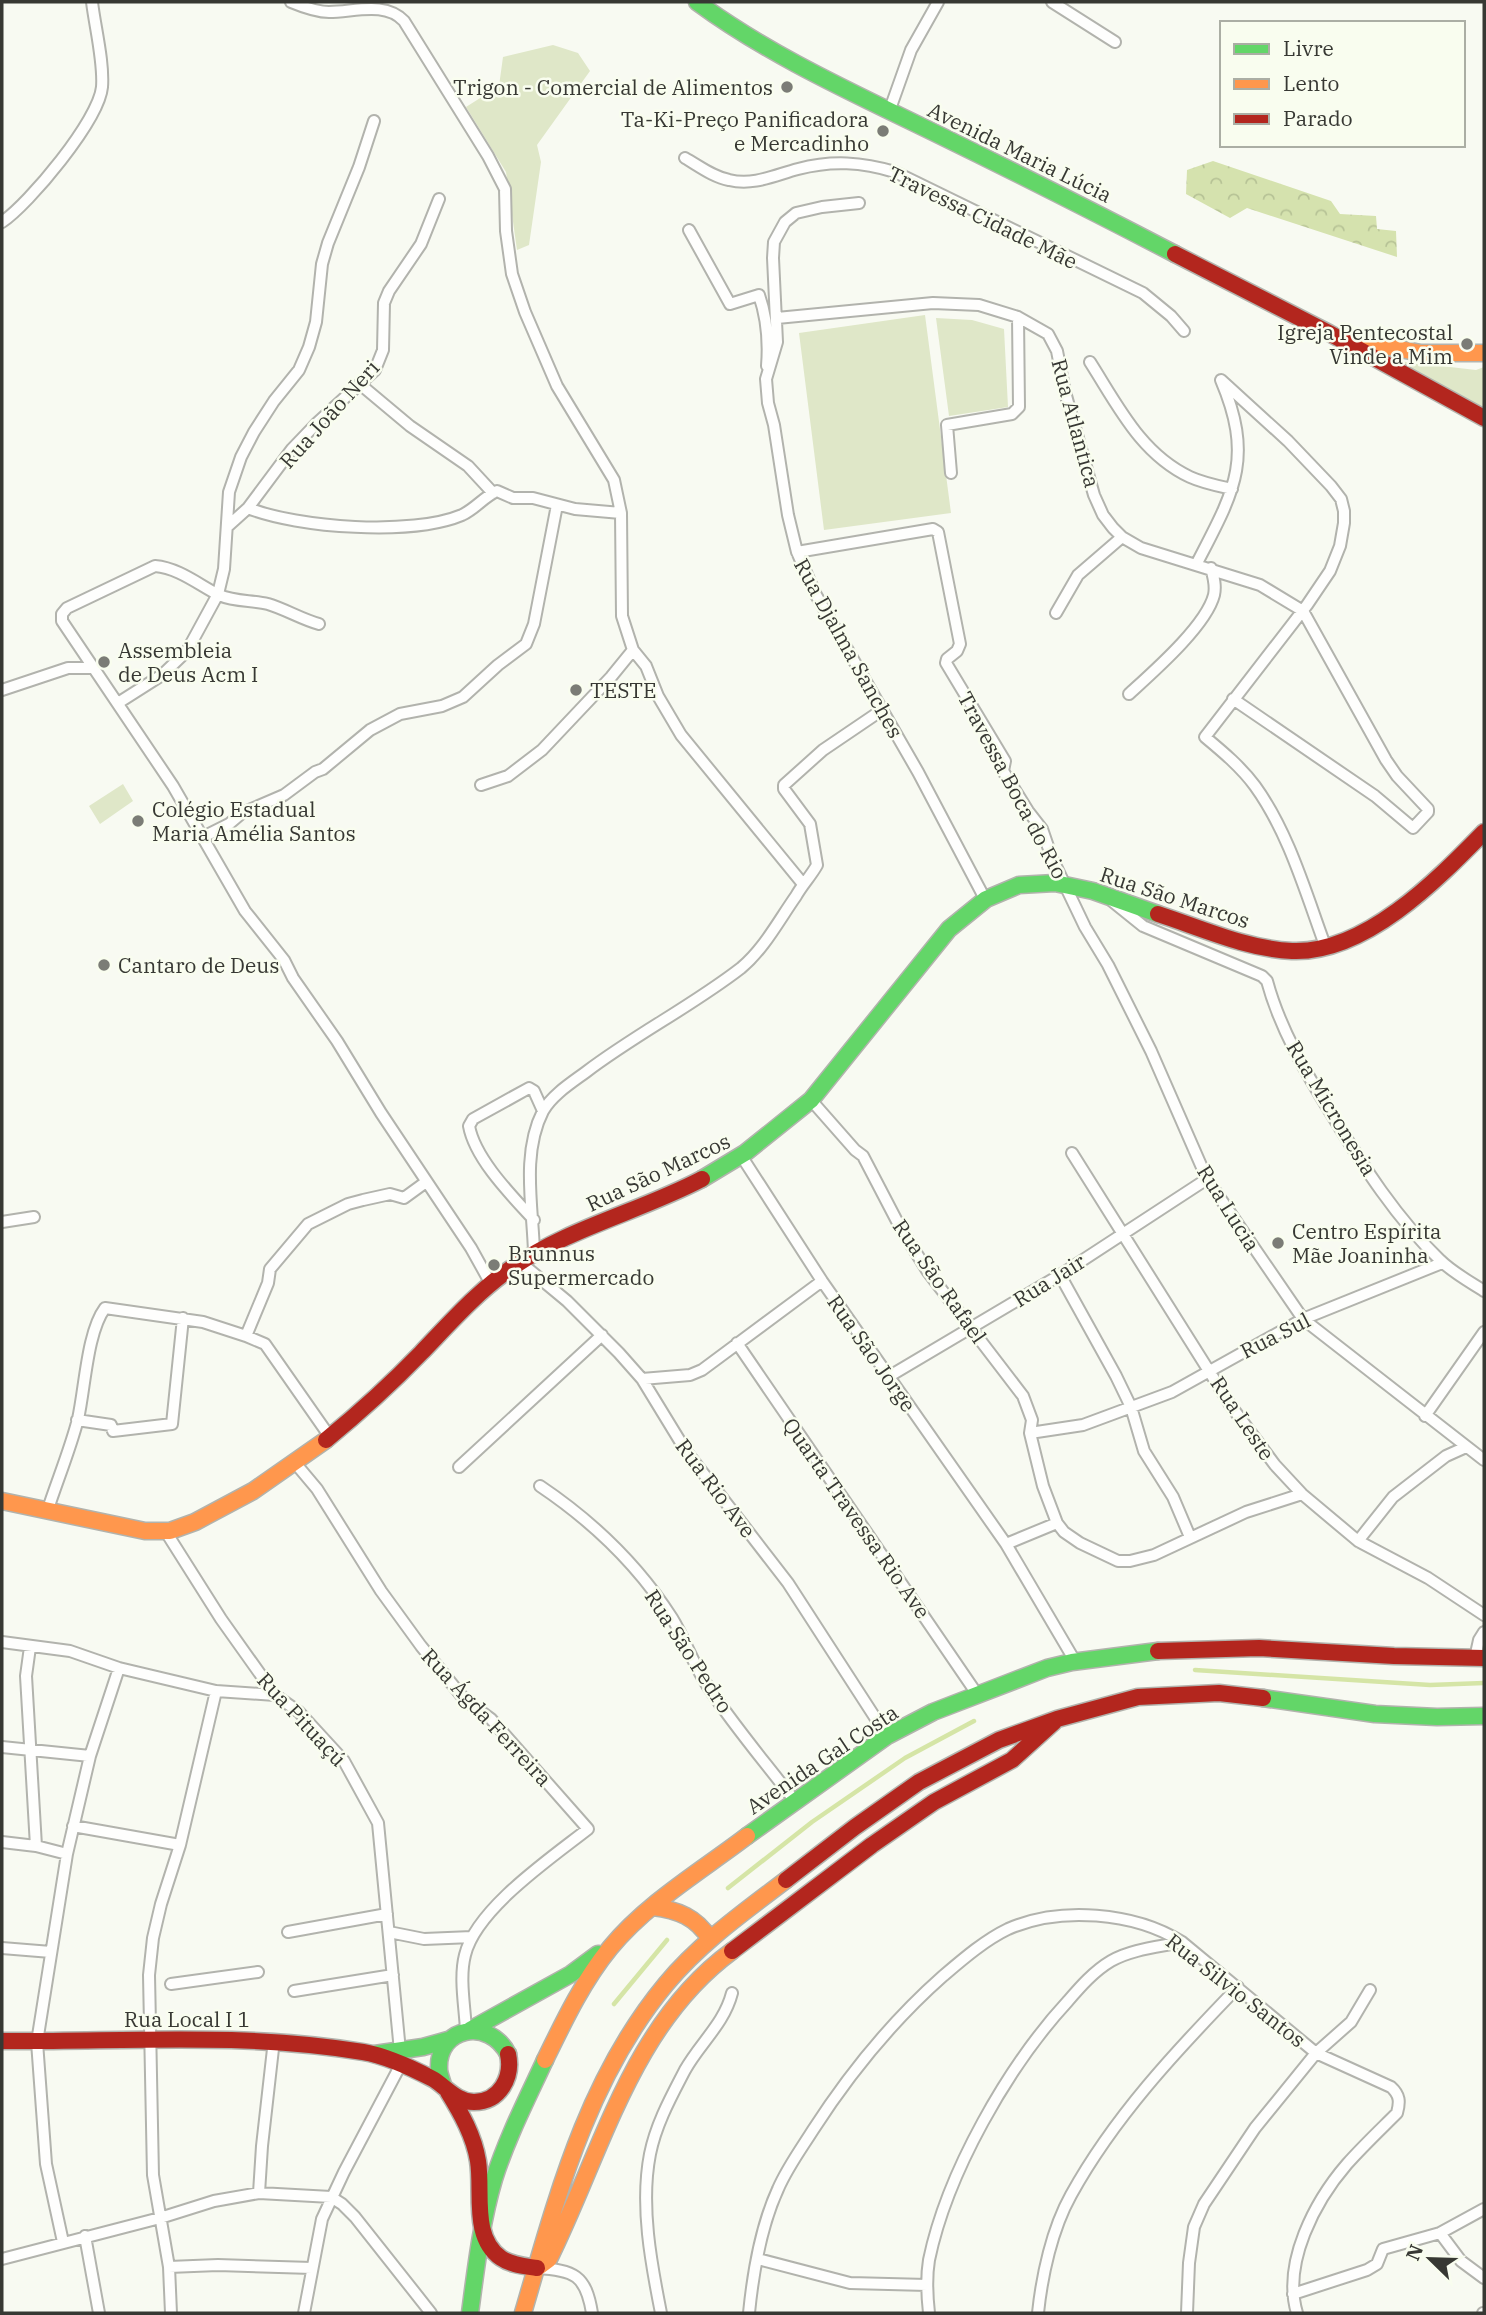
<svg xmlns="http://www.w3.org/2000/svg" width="1486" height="2315" viewBox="0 0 1486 2315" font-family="'IBM Plex Serif',serif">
	<defs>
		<pattern id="forest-crowns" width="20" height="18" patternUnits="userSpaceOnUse" patternTransform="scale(1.75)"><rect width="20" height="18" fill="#d5e2ae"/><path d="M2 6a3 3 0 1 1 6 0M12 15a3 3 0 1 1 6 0" fill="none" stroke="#b7c396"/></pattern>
	</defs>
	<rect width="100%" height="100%" fill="#f8faf2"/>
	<!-- forest -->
	<path fill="url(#forest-crowns)" d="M1213,161l118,40 9,13 36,2 1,13 19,2 1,26 -150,-49 -17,10 -44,-24 1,-24z"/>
	<!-- park -->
	<path fill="#dfe7c8" d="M553,45l25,8 12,18 -53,74 4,17 -12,83 -12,5 -11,-78 -40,-65 33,-21 4,-29z
		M925,315l26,198 -127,17 -25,-197z
		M936,318l36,2 32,9 4,78 -59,9z
		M1398,361l78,9 8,-3v42z
		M123,784l10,17 -33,23 -11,-18z"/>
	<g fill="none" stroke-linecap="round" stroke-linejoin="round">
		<!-- stream -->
		<path stroke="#d5e5a6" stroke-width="4.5" d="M1195,1670l235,15 54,-2
			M728,1888l84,-66 93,-64 69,-37
			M614,2004l53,-64"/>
		<!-- street casing -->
		<g stroke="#b2b3ad" stroke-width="14">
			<path id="street" d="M291,2c12,5 25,10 38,10 25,0 56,-11 75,9l84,135 17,33 1,42 6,43 13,38 32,74 57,94 7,33 1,103 11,34 13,16 12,30 23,39 122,149
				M1052,2l63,40
				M889,112l22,-62 27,-48
				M685,158c14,8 28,19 44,22 25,6 46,-5 69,-11 34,-9 64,-7 97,3l248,121 28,23 13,15
				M859,203l-37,4 -26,6 -11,9 -11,20 -1,16 4,84 -11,37 2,24 6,22 14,90 9,37 19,43 102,177 67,127
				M2,222c27,-18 97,-102 100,-135 2,-25 -7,-60 -10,-85
				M689,230l41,74 29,-9c8,23 10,46 8,71
				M777,318l156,-15 46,2 39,12 30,17 9,17 8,41 29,103 9,20 10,13 9,9 19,11 119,37 43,26 83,149 11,16 31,33v3l-15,16 -38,-32 -142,-97
				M1090,362c28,44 51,92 100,115 13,6 28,9 42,12
				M361,385l49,41 58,40 25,27
				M951,473l-4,-48 65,-11 7,-7 -1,-90
				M248,508l44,-59 24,-25 59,-54 8,-20 1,-47 5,-12 32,-47 18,-45
				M228,526l20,-18c50,20 164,28 214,7 13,-6 23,-19 35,-24l16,7h20l42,11 46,4
				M797,552l136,-23 5,3 22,112 -3,7 -10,8 -1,4 59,98 -2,10 25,40 14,18 10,29 33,69 23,38 43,86 56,128 96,140 181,141
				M1196,565c37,-72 59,-105 25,-185l67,61 43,45 10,13 3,12v12l-4,23 -10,25 -23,34 -102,132c18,15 36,30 50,49 34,47 51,108 71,162
				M1056,613l22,-38 44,-38
				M319,624c-18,-5 -34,-15 -51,-20 -16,-4 -33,-2 -49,-9 -20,-10 -40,-27 -64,-29l-88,42 -5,6v7l111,165 72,125 39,49 9,18 44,63 44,72 90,135 20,36
				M2,690l66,-22h26
				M1129,694c24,-22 77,-68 85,-99 2,-9 0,-17 -3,-27
				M118,703l44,-28 25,-24 31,-57 6,-25 5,-77 12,-35 13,-25 20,-31 25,-31 10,-23 7,-25 6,-58 6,-21 31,-76 15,-46
				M481,785l27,-9 34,-26 69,-73 22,-27
				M203,837l26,-13 13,-11 42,-18 31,-23 8,-3 47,-39 30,-16 42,-8 21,-9 35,-32 28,-21 8,-20 23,-119
				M1112,901l31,25 119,50 5,5c13,48 39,92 65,134 31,51 65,104 108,145 12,12 30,22 44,31
				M811,1100l44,50 8,6 37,71 28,45 95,124 9,24 -2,13 13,53 14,37 7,9 16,11 38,18h12l24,-6 92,-43 56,-18
				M1072,1153l159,253 44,59 27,29 56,47 70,37 56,37
				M742,1157l80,124 184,263 66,112 8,6
				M534,1220c-22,-24 -59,-61 -65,-94l4,-7 56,-31 5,3 9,20
				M2,1222l32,-5
				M534,1253c-1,-45 -13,-99 9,-142 9,-16 28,-28 43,-39 50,-38 106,-66 155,-104 23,-19 38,-48 55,-72 6,-11 15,-20 21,-31l-7,-41 -26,-35v-4l39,-35 59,-40
				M520,1262l47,39 52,52 23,26 44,72 102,132 99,153
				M1060,1275l56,101 15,31 13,44 29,46 17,40
				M246,1336l22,-53 2,-14 38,-45 40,-20 15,-4 27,-6 14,4 22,-16
				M737,1343l240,351
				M888,1377l172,-102 147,-96
				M642,1379l48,-4 12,-5 120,-89
				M1425,1416l59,-84
				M77,1420l34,5 2,6 59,-7 11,-106
				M1030,1433l53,-8 89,-33 131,-73 139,-56
				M296,1464l21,25 64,102 40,55 44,54 26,19 97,110c-37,29 -112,80 -123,126 -6,23 0,52 1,76
				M459,1467l143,-132
				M540,1486c52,35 98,79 132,132 13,21 21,46 35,67 26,40 58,77 87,115
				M47,1512c10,-31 23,-62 31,-93 7,-31 9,-87 27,-111l98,14 43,14 19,8 65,93
				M166,1532l55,87 54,76 24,17 45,49 34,62 22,228
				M1358,1541l35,-44 53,-41 20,-9
				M1006,1544l51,-21
				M2,1642l68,9 49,17 97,23 59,4
				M30,1647l-4,29 10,170
				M1475,1658l4,-18 5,-8
				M2,1747l88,9
				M73,1826l107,19
				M2,1842l34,4 31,8
				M288,1932l99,-18
				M389,1932l35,7 48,-2
				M2,1948l49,4
				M171,1984l87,-12
				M294,1991l99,-16
				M259,2193l3,-47 12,-106
				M1440,2233l21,28 23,17
				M85,2236l14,77
				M63,2242l-17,-78 -9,-122 30,-188 23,-98 29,-88
				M2,2259l158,-41 54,-17 45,-8 72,4 11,7 13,13 76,96
				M758,2259l92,24 77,2
				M169,2267l49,-2 94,3
				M537,2268c37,2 49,7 55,45
				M1293,2294l74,-24 10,-6 6,-15 57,-16 44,-24
				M171,2313l-2,-46 -16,-92 -4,-200 4,-37 8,-34 19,-59 36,-154
				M304,2313l18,-94 22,-47 56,-106
				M661,2313c-10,-50 -21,-108 -11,-159 6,-30 21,-57 35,-84 15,-27 39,-46 47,-77
				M749,2313c4,-40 12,-87 29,-124 9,-21 23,-40 35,-59 38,-59 78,-108 130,-154 20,-17 42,-36 65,-47 52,-23 126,-17 174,13l134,111 75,34c9,8 9,15 6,26 -17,17 -34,33 -50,51 -32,37 -65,99 -50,149
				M929,2313c-2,-18 -3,-35 0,-53 18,-87 79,-194 139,-259 12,-14 26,-30 43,-40 21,-12 48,-14 71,-19
				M1038,2313c4,-38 14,-84 33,-118 43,-78 105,-144 167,-208
				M1187,2313l2,-50 5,-36 10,-23 51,-76 61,-75 35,-31 19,-32
				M1483,2313h1"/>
		</g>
		<!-- fast casing -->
		<g stroke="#b2b3ad" stroke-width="19">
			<path id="fast" d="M697,2c72,53 154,90 234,129 82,40 163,81 244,123
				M702,1179l43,-26 66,-53 138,-171 37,-30 33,-14 36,-2 38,8 65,23
				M1263,1698l112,16 62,3 47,-1
				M747,1836l140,-100 46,-24 114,-44 25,-6 86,-11
				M470,2030l101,-56 27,-20
				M375,2054l48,-7 25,-7
				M443,2085c-1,-5 -4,-11 -4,-16 -2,-42 50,-52 69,-15
				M470,2313c6,-45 11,-90 24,-134 13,-41 33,-80 51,-119"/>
		</g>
		<!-- slow casing -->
		<g stroke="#b2b3ad" stroke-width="19">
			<path id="slow" d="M1358,341l63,12h63
				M2,1501l143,30h25l25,-9 58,-31 73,-51
				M653,1907c25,3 43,10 57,32
				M545,2060c19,-39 38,-79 65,-112 37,-45 91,-77 137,-112
				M537,2268l12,-9c53,-107 82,-234 183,-308
				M523,2313c34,-116 64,-234 143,-329 34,-41 78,-72 120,-104"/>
		</g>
		<!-- jam casing -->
		<g stroke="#b2b3ad" stroke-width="19">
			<path id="jam" d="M1175,254l154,79 155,85
				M1158,914c43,14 89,35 134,37 73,3 145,-71 192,-119
				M326,1440c33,-27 65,-56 95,-87 28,-29 55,-60 89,-84 58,-41 129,-57 192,-90
				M1158,1651l101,-3 135,8 90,2
				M786,1880l69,-53 64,-45 80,-42 58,-21 81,-22 81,-4 44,5
				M732,1951l140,-106 62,-43 78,-42 42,-38
				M2,2041c121,1 241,-9 361,11 24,4 49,16 70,27 13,8 24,23 41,23 26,0 39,-25 34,-48
				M448,2092c13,21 26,44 30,69 5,31 -7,76 23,97 10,7 24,8 36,10"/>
		</g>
		<!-- street -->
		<use href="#street" stroke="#fefefd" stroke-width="10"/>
		<!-- fast -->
		<use href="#fast" stroke="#63d668" stroke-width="16"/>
		<!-- slow -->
		<use href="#slow" stroke="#ff974d" stroke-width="16"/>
		<!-- jam -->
		<use href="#jam" stroke="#b3261e" stroke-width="16"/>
	</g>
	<!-- markers -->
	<g fill="#7b7c76" stroke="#f9fdef" stroke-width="2.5">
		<circle cx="787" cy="87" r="7"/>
		<circle cx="883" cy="131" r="7"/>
		<circle cx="1467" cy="344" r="7"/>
		<circle cx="104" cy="662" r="7"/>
		<circle cx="576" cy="690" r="7"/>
		<circle cx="138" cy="821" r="7"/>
		<circle cx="104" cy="965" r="7"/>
		<circle cx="1278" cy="1243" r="7"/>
		<circle cx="494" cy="1265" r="7"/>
	</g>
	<g text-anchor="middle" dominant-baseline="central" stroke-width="5" stroke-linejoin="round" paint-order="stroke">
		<!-- poi labels -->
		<g font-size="21" fill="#373833" stroke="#f9fdef" text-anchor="start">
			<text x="773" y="87" text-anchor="end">Trigon - Comercial de Alimentos</text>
			<text x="869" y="119" text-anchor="end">Ta-Ki-Preço Panificadora<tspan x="869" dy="24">e Mercadinho</tspan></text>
			<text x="1453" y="332" text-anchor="end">Igreja Pentecostal<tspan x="1453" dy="24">Vinde a Mim</tspan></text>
			<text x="118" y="650">Assembleia<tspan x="118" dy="24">de Deus Acm I</tspan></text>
			<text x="590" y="690">TESTE</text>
			<text x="152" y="809">Colégio Estadual<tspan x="152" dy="24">Maria Amélia Santos</tspan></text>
			<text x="118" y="965">Cantaro de Deus</text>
			<text x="1292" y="1231">Centro Espírita<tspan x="1292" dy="24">Mãe Joaninha</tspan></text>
			<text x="508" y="1253">Brunnus<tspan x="508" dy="24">Supermercado</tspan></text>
		</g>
		<!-- street labels -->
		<g font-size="21" fill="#373833" stroke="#f9fdef">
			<text transform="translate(1020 152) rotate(26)">Avenida Maria Lúcia</text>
			<text transform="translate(983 217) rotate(26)">Travessa Cidade Mãe</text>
			<text transform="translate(329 414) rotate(-48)">Rua João Neri</text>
			<text transform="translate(1076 423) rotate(75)">Rua Atlantica</text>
			<text transform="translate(849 648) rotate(61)">Rua Djalma Sanches</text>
			<text transform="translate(1013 785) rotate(62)">Travessa Boca do Rio</text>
			<text transform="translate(1175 897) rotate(18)">Rua São Marcos</text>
			<text transform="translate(1332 1108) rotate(59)">Rua Micronesia</text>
			<text transform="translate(658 1172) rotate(-25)">Rua São Marcos</text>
			<text transform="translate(1229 1208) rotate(58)">Rua Lucia</text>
			<text transform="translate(1049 1280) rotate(-32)">Rua Jair</text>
			<text transform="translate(940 1281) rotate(55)">Rua São Rafael</text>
			<text transform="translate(1275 1335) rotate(-27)">Rua Sul</text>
			<text transform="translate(872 1353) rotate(55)">Rua São Jorge</text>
			<text transform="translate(1243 1418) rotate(56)">Rua Leste</text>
			<text transform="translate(716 1488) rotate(53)">Rua Rio Ave</text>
			<text transform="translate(857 1518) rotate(55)">Quarta Travessa Rio Ave</text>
			<text transform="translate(689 1651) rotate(57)">Rua São Pedro</text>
			<text transform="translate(487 1717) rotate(47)">Rua Ágda Ferreira</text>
			<text transform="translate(302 1719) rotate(47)">Rua Pituaçú</text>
			<text transform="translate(822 1759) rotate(-34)">Avenida Gal Costa</text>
			<text transform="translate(1236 1990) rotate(38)">Rua Silvio Santos</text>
			<text x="187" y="2019">Rua Local I 1</text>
		</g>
	</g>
	<!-- border -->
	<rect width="1486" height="2315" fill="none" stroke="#373833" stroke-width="7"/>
	<!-- legend -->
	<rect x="1220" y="21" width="245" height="126" fill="#f9fdef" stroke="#abaea4" stroke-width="2"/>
	<rect x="1234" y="44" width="35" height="10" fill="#63d668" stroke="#abaea4" stroke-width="2"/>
	<text x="1283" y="56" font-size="21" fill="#373833">Livre</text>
	<rect x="1234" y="79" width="35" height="10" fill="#ff974d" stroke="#abaea4" stroke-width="2"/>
	<text x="1283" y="91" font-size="21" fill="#373833">Lento</text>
	<rect x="1234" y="114" width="35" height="10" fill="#b3261e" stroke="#abaea4" stroke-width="2"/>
	<text x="1283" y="126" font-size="21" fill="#373833">Parado</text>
	<!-- north arrow -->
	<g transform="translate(1430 2259) rotate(293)" stroke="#f9fdef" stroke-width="5" paint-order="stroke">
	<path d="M0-5L12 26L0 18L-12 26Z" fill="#373833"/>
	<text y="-10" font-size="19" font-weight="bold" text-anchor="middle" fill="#373833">N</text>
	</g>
</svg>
